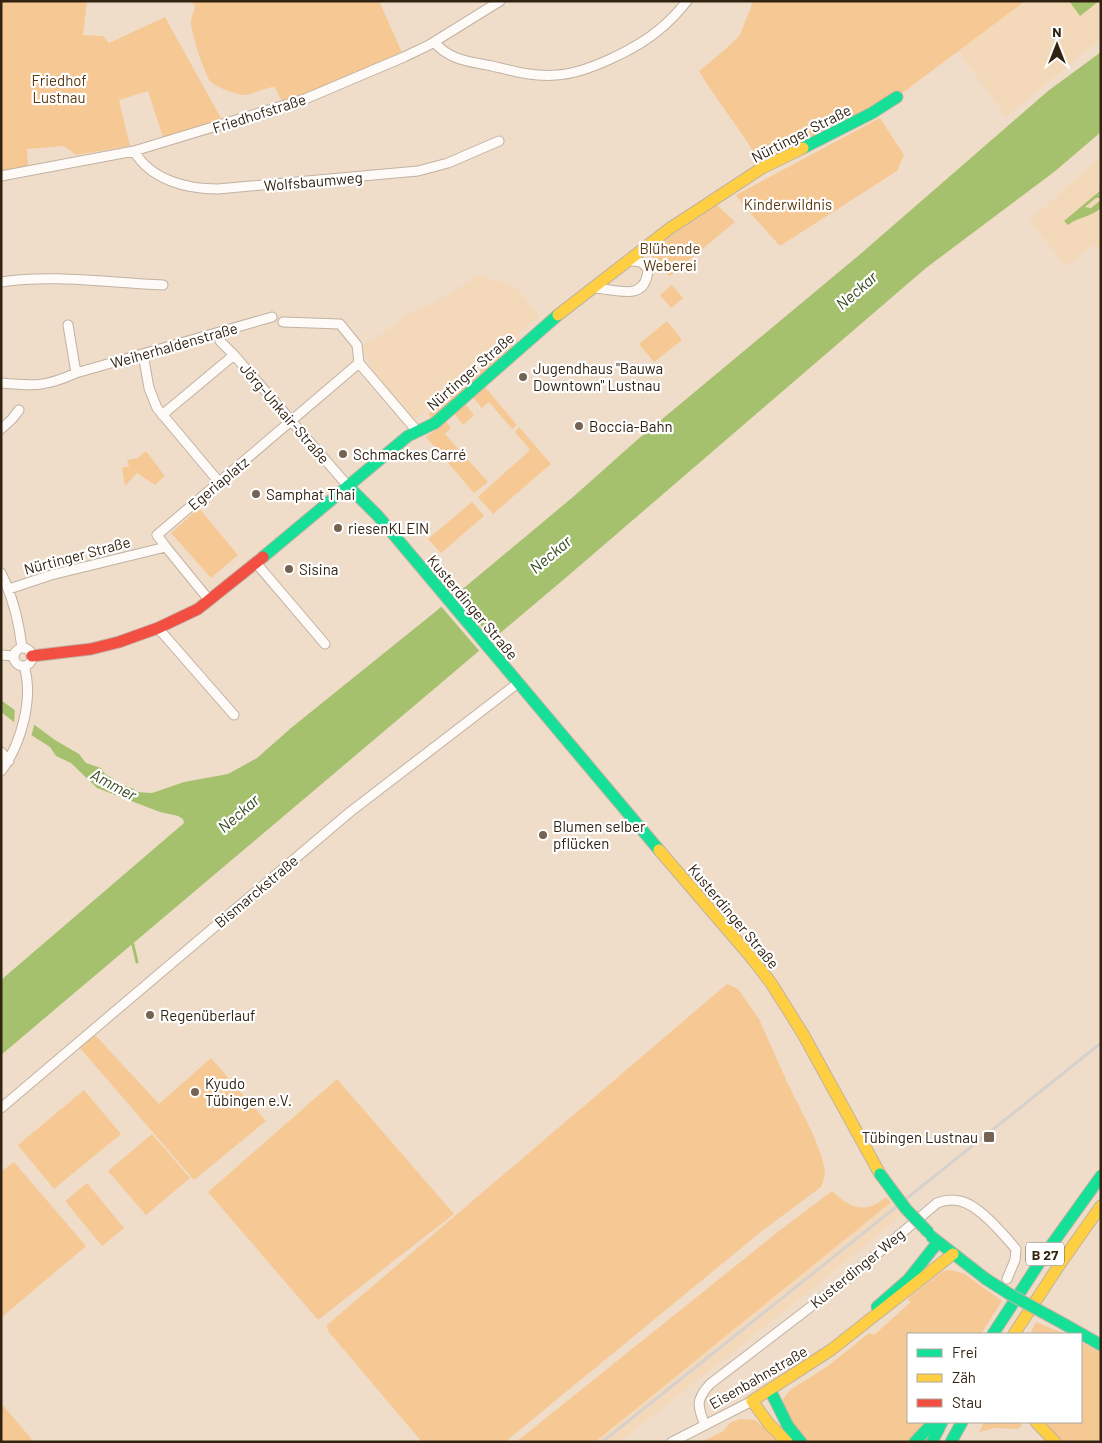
<svg xmlns="http://www.w3.org/2000/svg" width="1102" height="1443" viewBox="0 0 1102 1443" font-family="Barlow,sans-serif">
	<rect width="100%" height="100%" fill="#efddca"/>
	<!-- built -->
	<path fill="#f4d8ba" d="M1025,1h76v38l-95,78 -48,-66z
		M1101,156v95l-7,-7 -27,23 -38,-46z
		M478,275l37,11 25,30 -127,105 -38,-45 -13,-30 18,-11 35,-26 18,-5z
		M891,1202l11,13 -80,66 -202,161h-25z"/>
	<!-- green -->
	<path fill="#f6c894" d="M1,1h86l-4,34 20,1 6,7 56,-26 57,103 -59,17 -15,-46 -29,9 11,46 -54,9 -12,-9 -37,3 1,17 -27,5z
		M192,1h187l25,56 -120,49 -9,-19c-11,0 -24,9 -33,8 -8,-1 -28,-9 -32,-14 -6,-9 -19,-48 -19,-59 0,-5 3,-10 4,-15z
		M753,1h272l-128,96 -135,71c-17,-35 -43,-63 -63,-97l29,-24 12,-12z
		M880,118l24,37 -7,16 -117,75 -36,-40 -8,-11z
		M717,205l18,17 -65,54 -10,-6 -11,-19z
		M672,285l11,13 -12,10 -11,-13z
		M667,321l15,19 -28,22 -15,-18z
		M521,336l-14,17 -75,66 -4,-5z
		M484,386l33,39 -5,4 -23,-27 -7,6 -10,-12z
		M465,404l9,11 -11,10 -9,-12z
		M446,421l5,7 -6,6 43,48 -14,11 -48,-56z
		M519,427l32,37 -58,50 -15,-17 52,-47 -15,-18z
		M146,451l19,25 -10,9 -18,-12 -12,13 -3,-18 7,-2 -2,-6 11,-2z
		M472,502l12,14 -43,37 -13,-14z
		M199,508l39,47 -27,23 -40,-45z
		M727,984l11,5 21,30 28,63 26,52 9,24 3,12 -1,9 -3,8 -59,44 -257,211h-83l-94,-111 -1,-6z
		M94,1034l65,70 52,-46 55,63 -72,59 -114,-132z
		M337,1079l117,135 -136,106 -110,-128z
		M84,1090l37,44 -67,55 -36,-44z
		M152,1134l38,44 -44,37 -38,-44z
		M14,1162l72,84 -85,72v-146z
		M87,1183l37,45 -22,18 -37,-45z
		M832,1191c18,17 33,24 54,6l5,5 -296,240h-79l263,-211z
		M951,1270l14,4 37,27 -21,33h-73v88h21l-19,20h-104l-24,-34 1,-9 7,-9 38,-24 41,-33 5,2 37,-33 -4,-2 4,-4 32,-25z
		M1036,1322l29,12h-35z
		M1081,1342l20,11v89h-40l-19,-20h39z
		M1,1403l33,39h-33z
		M740,1419l15,1 26,22h-79l21,-11 7,-8z
		M984,1422h36l2,4 -5,3 -22,-1 -16,4z"/>
	<!-- water -->
	<path fill="#a6c16e" d="M1069,1h30l-19,15z
		M1101,52v80l-47,40 -128,96 -357,307 -568,480v-75l183,-157 -1,-4 -5,-3 -18,-4 -63,-24 -26,-25 -15,-7 -6,-9 -22,-14 -27,-21v-12l54,40 24,14 7,9 15,5 4,6 7,4 5,6 15,4 5,4 15,1 32,-11 44,-8 29,-16 34,-30 144,-116 138,-115 64,-57 221,-184 190,-165z
		M1101,190l-2,5 2,1v2h-5l-11,9 6,1 10,-8v8c-10,9 -23,9 -33,17l-4,-4z"/>
	<!-- pier -->
	<path fill="#efddca" d="M454,593l40,48 -13,12 -41,-48z
		M15,707l20,15 -4,15 -17,-12z"/>
	<g fill="none" stroke-linecap="round" stroke-linejoin="round">
		<!-- stream -->
		<path stroke="#a6c16e" stroke-width="3" d="M132,941l5,21"/>
		<!-- street casing -->
		<g stroke="#c1b2a2" stroke-width="11">
			<path id="street" d="M434,42c17,19 34,19 58,24 21,5 42,11 64,9 30,-1 82,-27 104,-46 10,-8 19,-18 27,-28
				M134,151c17,29 52,38 84,38l200,-18 30,-8 51,-22
				M1,176l133,-25 171,-52 99,-42 25,-12 71,-44
				M1,282c54,-8 108,1 162,3
				M594,288c23,1 51,15 54,-18 -5,-9 -10,-9 -20,-9
				M283,322l57,2 17,21 2,18 58,68
				M68,325l8,48
				M220,341l14,14 114,131
				M143,354l6,34 8,20 62,74
				M1,383c33,3 44,4 75,-10l196,-56
				M162,415l72,-60
				M1,429l11,-10 7,-9
				M166,547l-9,-12 202,-172
				M256,563l69,81
				M1,573c12,24 18,49 21,75
				M9,589l42,-14 115,-28 43,53
				M158,628l76,87
				M14 657a9 9 0 1 1 18 0a9 9 0 1 1-18 0Z
				M1,655l13,1
				M1,752l8,9
				M1,771c20,-26 33,-73 23,-105
				M1,1108l349,-296 168,-129
				M705,1425c-8,-19 -9,-26 5,-41l141,-108 86,-73c7,-3 15,-4 23,-2 19,4 43,33 56,48l-1,11 -8,19
				M672,1442l80,-41"/>
		</g>
		<!-- fast casing -->
		<g stroke="#c1b2a2" stroke-width="13">
			<path id="fast" d="M803,148l69,-35 25,-16
				M348,486l30,30 281,334
				M263,557l145,-121 27,-13 123,-108
				M932,1237l54,42
				M877,1307l31,-27 30,-38
				M1064,1324l37,21
				M993,1334l52,-80 56,-78
				M770,1390l18,36 13,16
				M915,1442l15,-16 11,-4
				M932,1442l10,-20
				M951,1442l11,-20"/>
		</g>
		<!-- slow casing -->
		<g stroke="#c1b2a2" stroke-width="13">
			<path id="slow" d="M558,315l111,-86 93,-61 41,-20
				M659,850l91,106 21,27 32,51 77,140
				M1014,1334l46,-70 41,-58
				M752,1401l79,-51 122,-96
				M752,1401l17,23 18,18
				M1036,1422l19,20"/>
		</g>
		<!-- jam casing -->
		<g stroke="#c1b2a2" stroke-width="13">
			<path id="jam" d="M32,656l59,-7 28,-7 39,-14 40,-19 65,-52"/>
		</g>
		<!-- street -->
		<use href="#street" stroke="#fdfaf7" stroke-width="9"/>
		<!-- fast -->
		<use href="#fast" stroke="#16e098" stroke-width="11"/>
		<!-- slow -->
		<use href="#slow" stroke="#ffcf43" stroke-width="11"/>
		<!-- jam -->
		<use href="#jam" stroke="#f24e42" stroke-width="11"/>
		<!-- rail -->
		<path stroke="#d6d1cc" stroke-width="3" d="M602,1442l499,-399"/>
		<!-- fast-bridge casing -->
		<g stroke="#c1b2a2" stroke-width="13" stroke-linecap="butt">
			<path id="fast-bridge" d="M880,1174l26,35 23,24
				M986,1279l25,16 53,29"/>
		</g>
		<!-- fast-bridge -->
		<use href="#fast-bridge" stroke="#16e098" stroke-width="11"/>
	</g>
	<!-- markers -->
	<g fill="#746352" stroke="#fff" stroke-width="2">
		<circle cx="523" cy="377" r="5"/>
		<circle cx="579" cy="426" r="5"/>
		<circle cx="343" cy="454" r="5"/>
		<circle cx="256" cy="494" r="5"/>
		<circle cx="338" cy="528" r="5"/>
		<circle cx="289" cy="569" r="5"/>
		<circle cx="543" cy="835" r="5"/>
		<circle cx="150" cy="1015" r="5"/>
		<circle cx="195" cy="1092" r="5"/>
		<rect x="983" y="1131" width="12" height="12" rx="2.5"/>
	</g>
	<g text-anchor="middle" dominant-baseline="central" stroke-width="4.5" stroke-linejoin="round" paint-order="stroke">
		<!-- shield labels -->
		<rect fill="#fff" stroke="#6f6458" stroke-width="1" x="1026" y="1242.5" width="38" height="23" rx="4"/>
		<g font-size="14" font-weight="bold" fill="#312211">
			<text x="1045" y="1254">B 27</text>
		</g>
		<!-- park labels -->
		<g font-size="15" fill="#5a3a10" stroke="#fff">
			<text x="59" y="80">Friedhof<tspan x="59" dy="17">Lustnau</tspan></text>
			<text x="788" y="204">Kinderwildnis</text>
			<text x="670" y="248">Blühende<tspan x="670" dy="17">Weberei</tspan></text>
		</g>
		<!-- street labels -->
		<g font-size="15" fill="#312211" stroke="#fff">
			<text transform="translate(259 113) rotate(-18)">Friedhofstraße</text>
			<text transform="translate(801 133) rotate(-27)">Nürtinger Straße</text>
			<text transform="translate(313 181) rotate(-5)">Wolfsbaumweg</text>
			<text transform="translate(174 345) rotate(-16)">Weiherhaldenstraße</text>
			<text transform="translate(470 371) rotate(-41)">Nürtinger Straße</text>
			<text transform="translate(285 413) rotate(49)">Jörg-Unkair-Straße</text>
			<text transform="translate(218 483) rotate(-40)">Egeriaplatz</text>
			<text transform="translate(77 555) rotate(-15)">Nürtinger Straße</text>
			<text transform="translate(473 607) rotate(50)">Kusterdinger Straße</text>
			<text transform="translate(256 891) rotate(-40)">Bismarckstraße</text>
			<text transform="translate(734 916) rotate(50)">Kusterdinger Straße</text>
			<text transform="translate(857 1268) rotate(-39)">Kusterdinger Weg</text>
			<text transform="translate(758 1377) rotate(-30)">Eisenbahnstraße</text>
		</g>
		<!-- poi labels -->
		<g font-size="15" fill="#312211" stroke="#fff" text-anchor="start">
			<text x="533" y="368">Jugendhaus "Bauwa<tspan x="533" dy="17">Downtown" Lustnau</tspan></text>
			<text x="589" y="426">Boccia-Bahn</text>
			<text x="353" y="454">Schmackes Carré</text>
			<text x="266" y="494">Samphat Thai</text>
			<text x="348" y="528">riesenKLEIN</text>
			<text x="299" y="569">Sisina</text>
			<text x="553" y="826">Blumen selber<tspan x="553" dy="17">pflücken</tspan></text>
			<text x="160" y="1015">Regenüberlauf</text>
			<text x="205" y="1083">Kyudo<tspan x="205" dy="17">Tübingen e.V.</tspan></text>
			<text x="978" y="1137" text-anchor="end">Tübingen Lustnau</text>
		</g>
		<!-- water labels -->
		<g font-size="16" font-style="italic" fill="#35491d" stroke="#fff">
			<text transform="translate(856 290) rotate(-41)">Neckar</text>
			<text transform="translate(550 554) rotate(-40)">Neckar</text>
			<text transform="translate(114 784) rotate(28)">Ammer</text>
			<text transform="translate(238 813) rotate(-41)">Neckar</text>
		</g>
	</g>
	<!-- border -->
	<rect width="1102" height="1443" fill="none" stroke="#312211" stroke-width="5"/>
	<!-- legend -->
	<rect x="907" y="1333" width="175" height="90" fill="#ffffff" stroke="#ada7a0"/>
	<rect x="917" y="1349" width="25" height="8" fill="#16e098" stroke="#ada7a0"/>
	<text x="952" y="1358" font-size="15" fill="#312211">Frei</text>
	<rect x="917" y="1374" width="25" height="8" fill="#ffcf43" stroke="#ada7a0"/>
	<text x="952" y="1383" font-size="15" fill="#312211">Zäh</text>
	<rect x="917" y="1399" width="25" height="8" fill="#f24e42" stroke="#ada7a0"/>
	<text x="952" y="1408" font-size="15" fill="#312211">Stau</text>
	<!-- north arrow -->
	<g transform="translate(1057 45)" stroke="#ffffff" stroke-width="4" paint-order="stroke">
	<path d="M0-4L9 19L0 12L-9 19Z" fill="#312211"/>
	<text y="-8" font-size="14" font-weight="bold" text-anchor="middle" fill="#312211">N</text>
	</g>
</svg>
